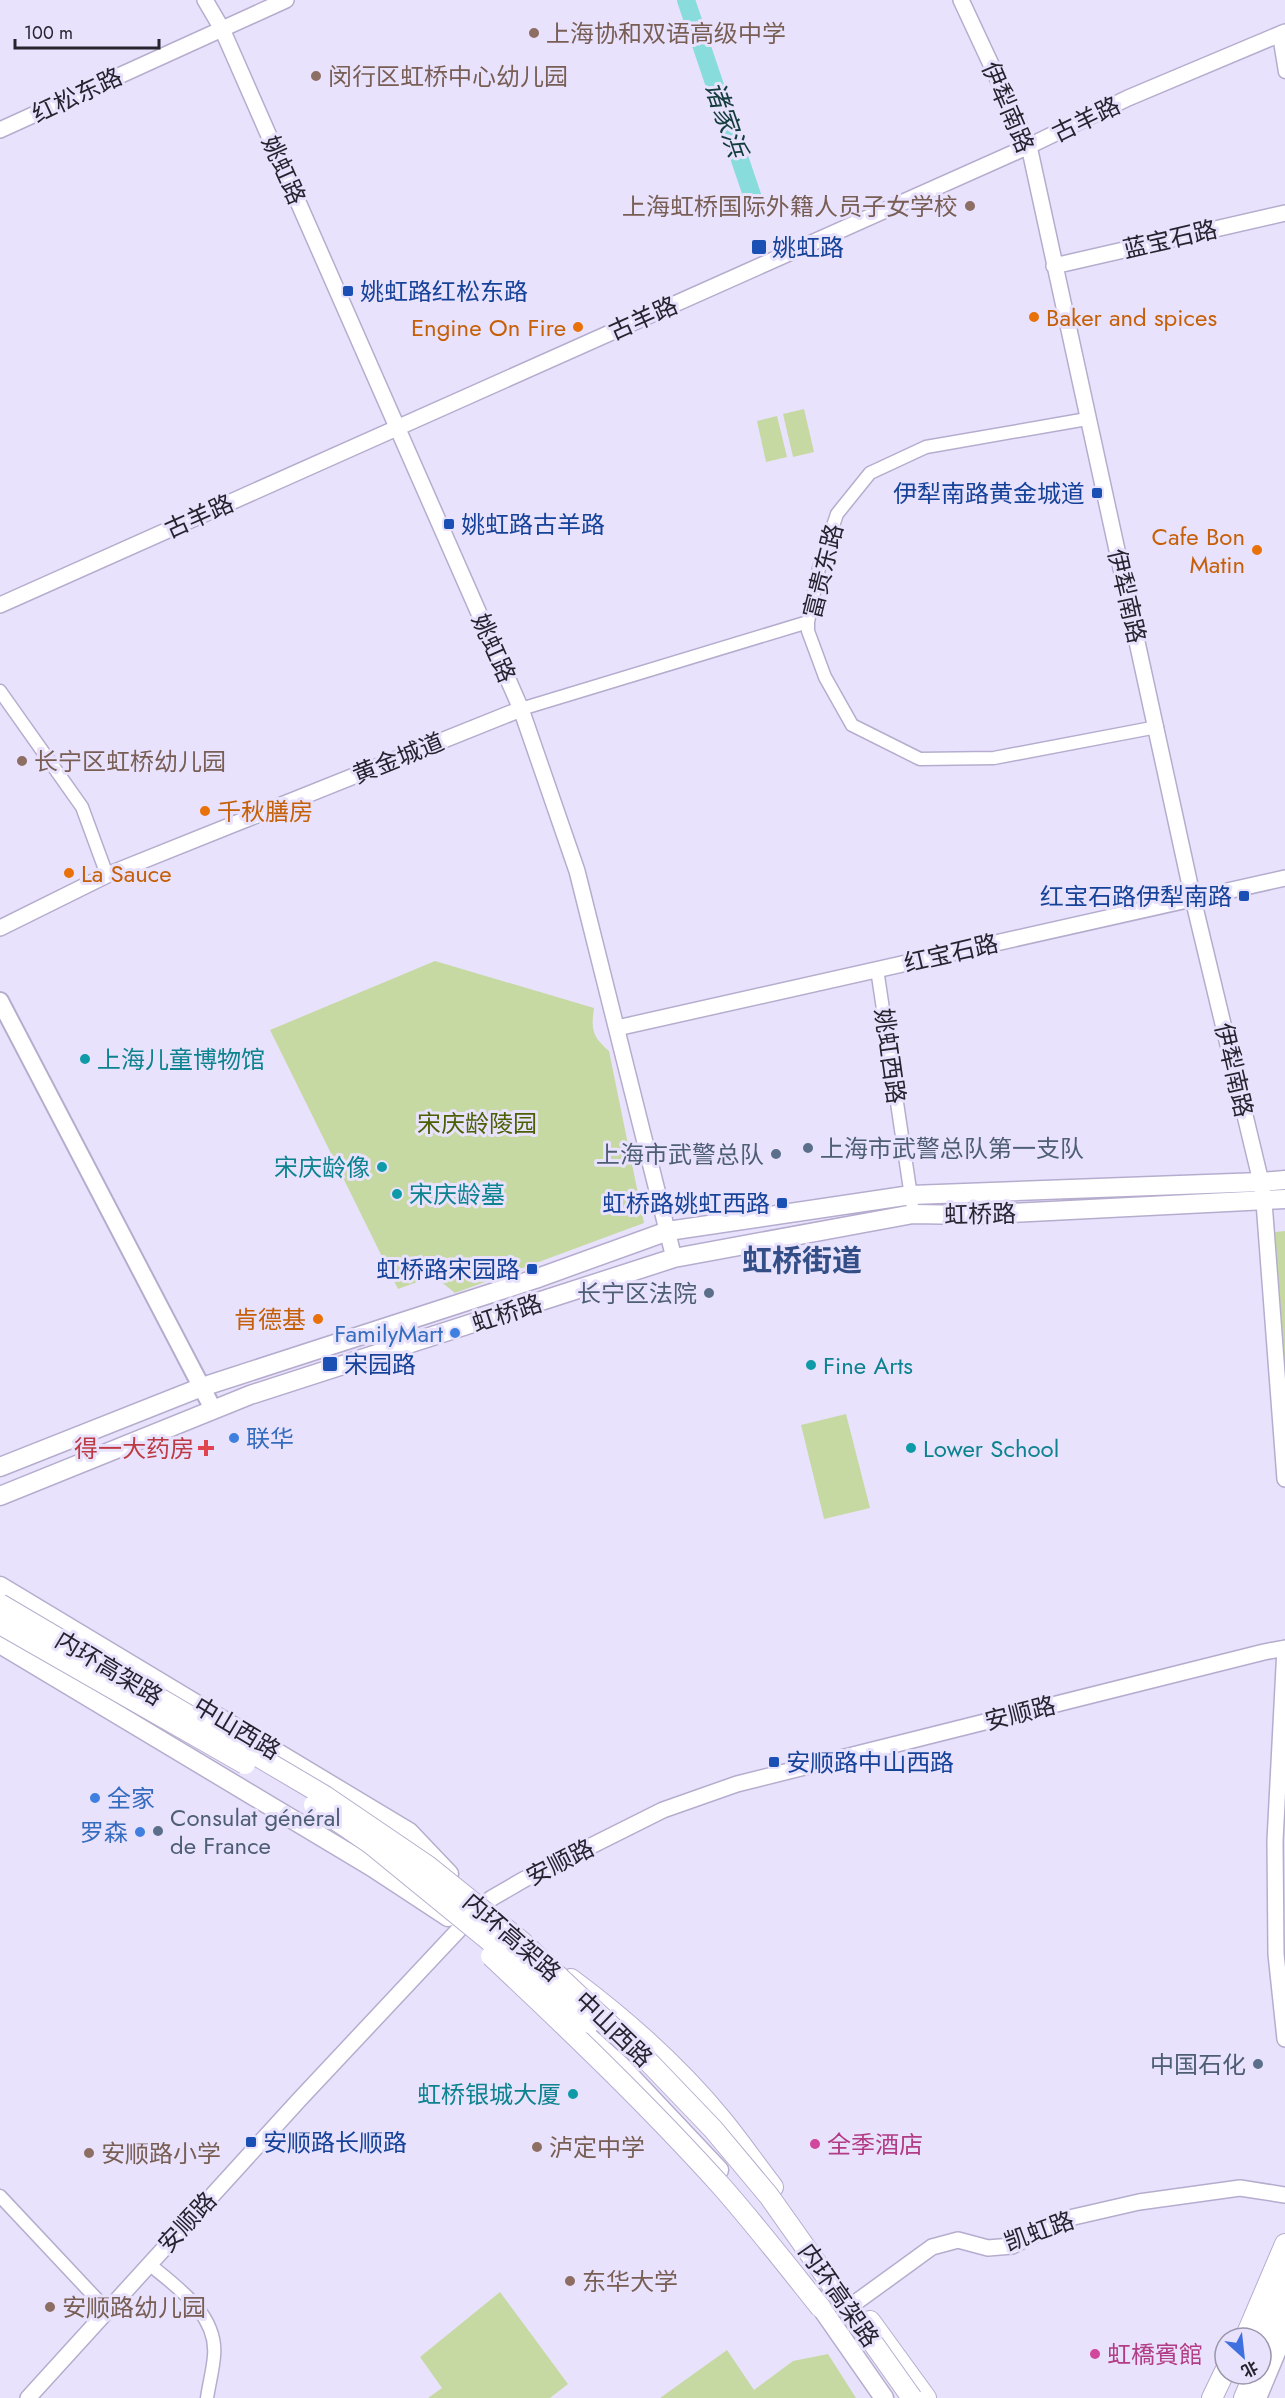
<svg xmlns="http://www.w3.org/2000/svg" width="1285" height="2398" viewBox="0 0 1285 2398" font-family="Jost,'Noto Sans SC',sans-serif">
	<rect width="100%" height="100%" fill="#e9e2fd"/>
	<!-- green -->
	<path fill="#c6d9a2" d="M804,409l10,43 -21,5 -10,-43z
		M777,416l10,41 -21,5 -9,-41z
		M435,961l159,47c-3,22 -2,28 15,43l35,172 -189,70 -21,-17 -36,13 -128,-259z
		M1285,1231v138l-10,-137z
		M846,1414l24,94 -46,11 -23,-94z
		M500,2292l68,92 -18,14h-122l14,-10 -22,-31z
		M727,2350l27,40 39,-29 35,-7 28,44h-196z"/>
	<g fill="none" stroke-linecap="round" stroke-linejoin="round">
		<!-- river -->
		<path stroke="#89dcdc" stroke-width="18" d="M686,0l69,204"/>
		<!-- minor casing -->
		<g stroke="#b6adce" stroke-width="15">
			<path id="minor" d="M1279,35l6,37
				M1087,419l-161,28 -56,26 -33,41 -18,54 -11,54v9l17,46 27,48 68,34 74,-1 163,-31
				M0,691l82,116 25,68
				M521,709l287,-87
				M877,969l35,234
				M0,2196l107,114
				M149,2264c28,23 69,51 65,92 -1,14 -5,28 -7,42"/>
		</g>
		<!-- tertiary casing -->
		<g stroke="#b6adce" stroke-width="18">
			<path id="tertiary" d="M205,0l17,29 299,680 56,162 97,387
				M961,0l68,146 164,753 68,283 3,20 21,277
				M0,130l286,-130
				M1054,266l231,-53
				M0,605l1029,-459 99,-48 157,-66
				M0,928l107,-53 414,-166
				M617,1028l668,-150
				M1285,1648l-10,193 1,113 9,85
				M848,2308l84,-61 26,-7 30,8 24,-2 53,-27 74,-17 101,-14 45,7
				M28,2398l271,-298 181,-193 12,-9 31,-18 140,-70 74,-26 527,-132 21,-4"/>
		</g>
		<!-- secondary casing -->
		<g stroke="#b6adce" stroke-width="20">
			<path id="secondary" d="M0,1001l213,408"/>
		</g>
		<!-- primary casing -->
		<g stroke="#b6adce" stroke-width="21">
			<path id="primary" d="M0,1467l202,-80 333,-108 133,-48 243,-36 350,-13 24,-2
				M0,1496l250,-101 424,-137 239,-44 57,1 315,-16
				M0,1586l409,246 40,42
				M0,1644l372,223 76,50
				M581,2030l39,35 99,105
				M813,2296l71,102
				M1259,2338l26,-61
				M1257,2398l28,-67"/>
		</g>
		<!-- trunk casing -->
		<g stroke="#b6adce" stroke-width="22">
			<path id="trunk" d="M571,1979c55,41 108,88 152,142 17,21 33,44 50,66
				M870,2321l56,77
				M1245,2338l40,-94
				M1261,2359l24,-56
				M1212,2398l13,-27
				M1244,2398l10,-24"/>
		</g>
		<!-- minor -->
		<use href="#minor" stroke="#fff" stroke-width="12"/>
		<!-- tertiary -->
		<use href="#tertiary" stroke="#fff" stroke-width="15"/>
		<!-- secondary -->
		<use href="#secondary" stroke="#fff" stroke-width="16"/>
		<!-- primary -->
		<use href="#primary" stroke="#fff" stroke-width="18"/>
		<!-- trunk -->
		<use href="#trunk" stroke="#fff" stroke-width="20"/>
		<!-- trunk-bridge casing -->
		<g stroke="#b6adce" stroke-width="22" stroke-linecap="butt">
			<path id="trunk-bridge" d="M0,1604l325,192 103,70 93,75 123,116 69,72 56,67 143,202
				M0,1624l245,140
				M314,1805l57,39 219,179
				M491,1956c80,75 159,151 232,232 34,39 66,80 98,120"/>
		</g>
		<!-- trunk-bridge -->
		<use href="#trunk-bridge" stroke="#fff" stroke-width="20"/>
	</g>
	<!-- markers -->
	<g fill="#8d6e63" stroke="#e9e2fd" stroke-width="2">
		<circle cx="534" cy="33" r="6"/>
		<circle cx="316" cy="76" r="6"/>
		<circle cx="970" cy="206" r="6"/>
		<circle cx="22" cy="761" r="6"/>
		<circle cx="537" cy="2147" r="6"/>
		<circle cx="89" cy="2153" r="6"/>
		<circle cx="570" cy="2281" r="6"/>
		<circle cx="50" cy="2307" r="6"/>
	</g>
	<g fill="#1a4fb4" stroke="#e9e2fd" stroke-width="2">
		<rect x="751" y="239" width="16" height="16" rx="3"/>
		<rect x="342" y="285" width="12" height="12" rx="3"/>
		<rect x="1091" y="487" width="12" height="12" rx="3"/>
		<rect x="443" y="518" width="12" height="12" rx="3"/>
		<rect x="1238" y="890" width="12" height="12" rx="3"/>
		<rect x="776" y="1197" width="12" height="12" rx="3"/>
		<rect x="526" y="1263" width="12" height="12" rx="3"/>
		<rect x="322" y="1356" width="16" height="16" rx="3"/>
		<rect x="768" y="1756" width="12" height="12" rx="3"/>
		<rect x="245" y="2136" width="12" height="12" rx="3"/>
	</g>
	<g fill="#e8710a" stroke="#e9e2fd" stroke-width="2">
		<circle cx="1034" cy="317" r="6"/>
		<circle cx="578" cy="327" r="6"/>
		<circle cx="1257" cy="550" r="6"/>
		<circle cx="205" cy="811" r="6"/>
		<circle cx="69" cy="873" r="6"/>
		<circle cx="318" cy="1319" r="6"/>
	</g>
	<g fill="#0f9aa8" stroke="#e9e2fd" stroke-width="2">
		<circle cx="85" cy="1059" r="6"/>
		<circle cx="382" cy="1167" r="6"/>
		<circle cx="397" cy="1194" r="6"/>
		<circle cx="811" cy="1365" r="6"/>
		<circle cx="911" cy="1448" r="6"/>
		<circle cx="573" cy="2094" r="6"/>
	</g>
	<g fill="#5c6f8a" stroke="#e9e2fd" stroke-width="2">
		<circle cx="808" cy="1148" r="6"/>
		<circle cx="776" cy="1154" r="6"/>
		<circle cx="709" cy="1293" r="6"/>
		<circle cx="158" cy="1831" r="6"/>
		<circle cx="1258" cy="2064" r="6"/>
	</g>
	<g fill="#3f7fe0" stroke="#e9e2fd" stroke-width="2">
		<circle cx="455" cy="1333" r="6"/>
		<circle cx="234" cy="1438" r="6"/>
		<circle cx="95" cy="1798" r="6"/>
		<circle cx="140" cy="1832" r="6"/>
	</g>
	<path fill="#e0444e" stroke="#e9e2fd" stroke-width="2" d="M203 1439h6v6h6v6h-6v6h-6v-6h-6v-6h6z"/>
	<g fill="#d1479c" stroke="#e9e2fd" stroke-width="2">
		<circle cx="815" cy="2144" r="6"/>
		<circle cx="1095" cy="2354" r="6"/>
	</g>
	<g text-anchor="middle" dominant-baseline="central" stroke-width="6" stroke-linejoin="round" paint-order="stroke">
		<!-- education labels -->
		<g font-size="24" fill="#785e54" stroke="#e9e2fd" text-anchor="start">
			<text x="546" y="33">上海协和双语高级中学</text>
			<text x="328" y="76">闵行区虹桥中心幼儿园</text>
			<text x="958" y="206" text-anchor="end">上海虹桥国际外籍人员子女学校</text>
			<text x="34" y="761">长宁区虹桥幼儿园</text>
			<text x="549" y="2147">泸定中学</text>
			<text x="101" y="2153">安顺路小学</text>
			<text x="582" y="2281">东华大学</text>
			<text x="62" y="2307">安顺路幼儿园</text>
		</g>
		<!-- street labels -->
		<g font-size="24" fill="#272430" stroke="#e9e2fd">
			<text transform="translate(77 95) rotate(-25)">红松东路</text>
			<text transform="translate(1008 107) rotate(67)">伊犁南路</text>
			<text transform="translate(1086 119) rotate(-26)">古羊路</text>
			<text transform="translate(284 170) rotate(66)">姚虹路</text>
			<text transform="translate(1170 239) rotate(-13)">蓝宝石路</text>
			<text transform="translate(643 318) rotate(-24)">古羊路</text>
			<text transform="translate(199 516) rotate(-24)">古羊路</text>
			<text transform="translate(823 571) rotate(-76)">富贵东路</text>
			<text transform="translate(1127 596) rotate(77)">伊犁南路</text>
			<text transform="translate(494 648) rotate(66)">姚虹路</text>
			<text transform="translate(398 758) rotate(-22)">黄金城道</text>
			<text transform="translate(951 953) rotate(-13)">红宝石路</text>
			<text transform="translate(890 1056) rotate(82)">姚虹西路</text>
			<text transform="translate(1234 1070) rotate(77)">伊犁南路</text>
			<text transform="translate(980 1214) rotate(-1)">虹桥路</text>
			<text transform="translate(507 1313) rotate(-18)">虹桥路</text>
			<text transform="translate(109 1668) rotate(31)">内环高架路</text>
			<text transform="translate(1020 1713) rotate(-14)">安顺路</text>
			<text transform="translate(237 1728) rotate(31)">中山西路</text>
			<text transform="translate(560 1862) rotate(-27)">安顺路</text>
			<text transform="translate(512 1937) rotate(41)">内环高架路</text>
			<text transform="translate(614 2029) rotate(44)">中山西路</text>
			<text transform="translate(187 2222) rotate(-47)">安顺路</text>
			<text transform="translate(1039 2231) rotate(-20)">凯虹路</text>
			<text transform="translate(839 2295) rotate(55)">内环高架路</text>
		</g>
		<!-- transit labels -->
		<g font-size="24" fill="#164399" stroke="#e9e2fd" text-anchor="start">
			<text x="772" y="247">姚虹路</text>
			<text x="360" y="291">姚虹路红松东路</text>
			<text x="1085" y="493" text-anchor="end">伊犁南路黄金城道</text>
			<text x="461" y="524">姚虹路古羊路</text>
			<text x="1232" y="896" text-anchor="end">红宝石路伊犁南路</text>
			<text x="770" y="1203" text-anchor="end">虹桥路姚虹西路</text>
			<text x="520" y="1269" text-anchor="end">虹桥路宋园路</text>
			<text x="344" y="1364">宋园路</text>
			<text x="786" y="1762">安顺路中山西路</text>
			<text x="263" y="2142">安顺路长顺路</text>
		</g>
		<!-- food labels -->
		<g font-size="24" fill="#c56008" stroke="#e9e2fd" text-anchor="start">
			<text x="1046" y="317">Baker and spices</text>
			<text x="566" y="327" text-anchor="end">Engine On Fire</text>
			<text x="1245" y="536" text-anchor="end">Cafe Bon<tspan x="1245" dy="28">Matin</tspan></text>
			<text x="217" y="811">千秋膳房</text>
			<text x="81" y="873">La Sauce</text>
			<text x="306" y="1319" text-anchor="end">肯德基</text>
		</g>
		<!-- culture labels -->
		<g font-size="24" fill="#0d838f" stroke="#e9e2fd" text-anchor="start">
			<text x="97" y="1059">上海儿童博物馆</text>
			<text x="370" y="1167" text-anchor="end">宋庆龄像</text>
			<text x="409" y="1194">宋庆龄墓</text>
			<text x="823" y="1365">Fine Arts</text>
			<text x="923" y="1448">Lower School</text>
			<text x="561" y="2094" text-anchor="end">虹桥银城大厦</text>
		</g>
		<!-- park labels -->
		<g font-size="24" fill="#4a6003" stroke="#e9e2fd">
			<text x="477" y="1123">宋庆龄陵园</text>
		</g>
		<!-- service labels -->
		<g font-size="24" fill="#4e5e75" stroke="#e9e2fd" text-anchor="end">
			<text x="820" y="1148" text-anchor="start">上海市武警总队第一支队</text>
			<text x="764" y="1154">上海市武警总队</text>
			<text x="697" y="1293">长宁区法院</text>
			<text x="170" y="1817" text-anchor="start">Consulat général<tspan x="170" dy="28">de France</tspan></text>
			<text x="1246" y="2064">中国石化</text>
		</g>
		<!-- shop labels -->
		<g font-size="24" fill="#366cbe" stroke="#e9e2fd" text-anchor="end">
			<text x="443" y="1333">FamilyMart</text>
			<text x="246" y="1438" text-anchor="start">联华</text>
			<text x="107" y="1798" text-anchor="start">全家</text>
			<text x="128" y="1832">罗森</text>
		</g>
		<!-- health labels -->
		<g font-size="24" fill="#be3a42" stroke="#e9e2fd" text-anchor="end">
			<text x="194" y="1448">得一大药房</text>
		</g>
		<!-- hotel labels -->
		<g font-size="24" fill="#b23c85" stroke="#e9e2fd" text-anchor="start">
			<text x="827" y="2144">全季酒店</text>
			<text x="1107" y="2354">虹橋賓館</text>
		</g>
		<!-- water labels -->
		<g font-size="26" font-style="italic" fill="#143c3c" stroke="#e9e2fd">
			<text transform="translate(726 119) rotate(71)">诸家浜</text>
		</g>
		<!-- district labels -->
		<g font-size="30" font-weight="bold" fill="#334e87" stroke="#e9e2fd">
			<text x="802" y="1260">虹桥街道</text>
		</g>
	</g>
	<!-- north arrow -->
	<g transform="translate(1243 2356) rotate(153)"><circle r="28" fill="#e9e2fd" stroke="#9b96ab" stroke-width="1.5"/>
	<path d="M0-4.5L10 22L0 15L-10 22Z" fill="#3e70e0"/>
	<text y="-9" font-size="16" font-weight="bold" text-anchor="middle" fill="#272430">北</text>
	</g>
	<!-- scale -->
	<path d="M15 39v9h144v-9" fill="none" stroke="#272430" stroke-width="3"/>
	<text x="24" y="39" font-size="18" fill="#272430" stroke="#e9e2fd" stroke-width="4.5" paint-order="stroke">100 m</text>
</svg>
